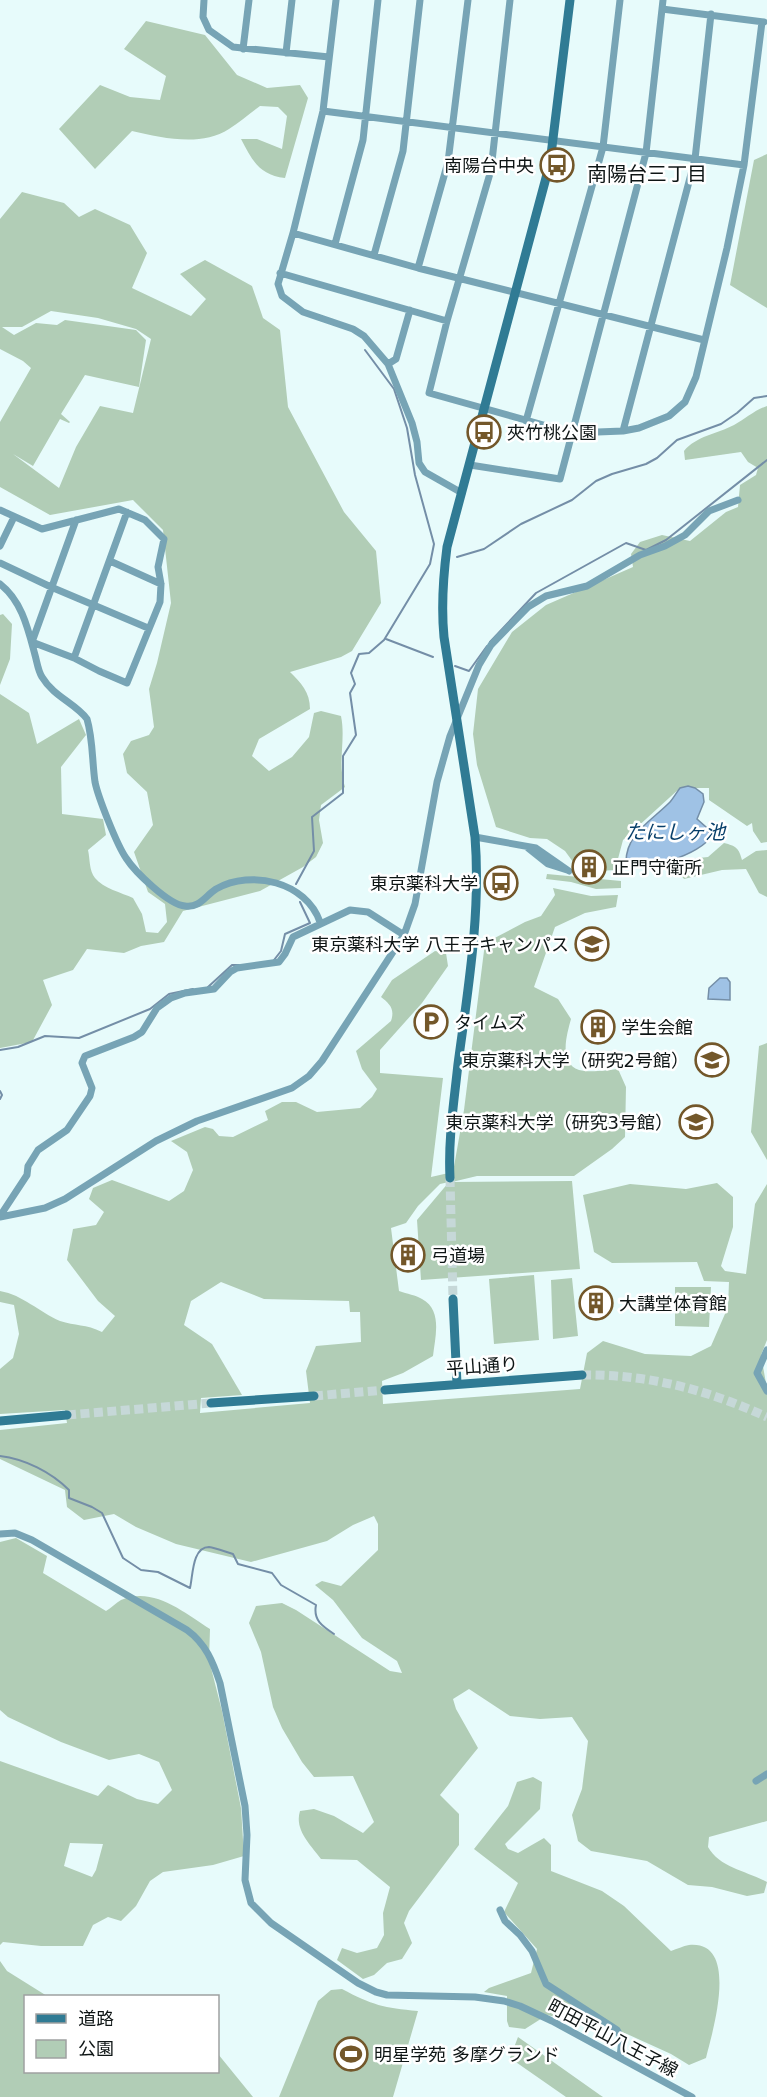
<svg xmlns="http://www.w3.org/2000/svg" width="767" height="2097" viewBox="0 0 767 2097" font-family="'DejaVu Sans','Noto Sans JP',sans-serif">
	<rect width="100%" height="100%" fill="#e7fbfb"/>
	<!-- green -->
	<path fill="#b1cdb6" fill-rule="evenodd" d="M146,21l59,14 32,40 30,13 33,-3 8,13 -23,80c-26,-3 -33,-18 -44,-39h16l25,10 5,-33 -9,-9 -18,-1c-10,7 -20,16 -31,23 -28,18 -66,9 -97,2l-37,38 -36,-40 41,-44 30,12 30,3 6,-24 -42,-27z
		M767,154v154l-37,-23 24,-125z
		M22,192l42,11 15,14 16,-8 35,16 17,28 -15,35 59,28 15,-17 -26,-25 25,-14 47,26 11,32 17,12 8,77 56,105 32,39 5,52 -29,48 -11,6 -51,15c11,11 20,20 20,37l-51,30 -7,17 17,15 23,-14 17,-20 5,-24 7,-2 20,5c5,24 -4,48 4,71l-24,18 -2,15 4,23 -7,14 -13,10 -43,24 -77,20 -19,31 -23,4 -17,7 -37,-4 -14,21 -30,10 9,25 -20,37 -32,6v-354l29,19 8,31 42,-25 7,16 -25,32 1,47 41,5 3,16 -18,15c2,8 1,21 7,28 8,10 27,15 38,20l9,16 4,18 12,1 9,-11 -2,-18 -17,-12 -14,-40 19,-27 -6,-33 -20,-19 -4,-19 8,-13 18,-6 5,-8 -5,-38 8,-26 14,-60 -8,-73 -30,-30 -83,15 -50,-28v-65l31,-54 -8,-7 -23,-12v-130zM51,311l47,7 38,11 15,10 -18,74 -33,-7 -24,41 -17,41 -46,-34 20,12 27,-47 9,4 1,-1 -9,-8 24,-39 54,12 7,-47 -10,-10 -71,-10 -8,5 -21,-2 -22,12 -12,-8h20z
		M767,406v436l-6,1 -8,-12 -1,-8 -5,3 -38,-26v-12h-29l-57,52 -8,30 -16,1 -23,-5 -11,-15 -18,-12 -17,-1 -34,-11 -19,-62 -4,-31 5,-45 34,-57 34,-27 87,-38 -2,-13 9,-12 22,-7 28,6 36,-29 12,-5 2,-22 16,-10 2,-7 -10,-6 -7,-10 -56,8 -1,-9c12,-15 33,-17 50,-26 11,-6 21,-15 33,-19z
		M3,614l9,10 -2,35 -10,26v-70z
		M724,843c12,3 15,5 18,17l14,-9 11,-1v47l-8,-4 -13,-24 -24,1 -38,9 -9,-11 5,-8 28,-3z
		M547,874l74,7v7l-25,1 -25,-7 -25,-3z
		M553,888l38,8 27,-1 -2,12 -31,6 -30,14 -21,60 24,12 13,20c-4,15 -13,44 8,51 11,3 28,0 39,-1l8,18 -1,50 -13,12 -38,27h-97l-25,6 120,-1 8,88 -159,11 -4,-60 32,-38 -9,2 -22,22 -12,17 -15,5 8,63c8,3 17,4 23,8 21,11 13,39 11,57l-30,17 -21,8 1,23 197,-15 7,-36 16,-12 42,13 46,2 20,-10 17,-39 1,-25 -25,-1 -7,-19 -85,1 -18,-11 -11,-57 47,-11 56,5 31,-6 16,14v30l-12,39 4,5 21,3 9,-70 12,-20v156l-6,15 6,34v432l-58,16 -1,10c12,21 39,24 59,35l-3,11 -17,3 -35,-9 -24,-2 -41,-24 -56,-10 -13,-10 -6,-26 10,-26 6,-48 -16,-24 -32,2 -30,-3 -41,-27 -16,10 3,10 22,39 -38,47 19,19v31l-50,66 -5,12 8,20 -10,16 -15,4 -13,12 -11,4 -26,-19 5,-12 15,5 20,-5 7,-13 -1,-22 7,-26 -33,-27 -36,-1c-10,-14 -27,-29 -21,-48l14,-2 20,7 29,17 11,-11 -21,-46 -39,1 -12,-15 -20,-34 -9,-21 -12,-55 -12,-29 7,-17 26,-3 14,7 94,61 12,2 -5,-12 -35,-23 -29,-38 -18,-15 7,-4 19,5 37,-36v-26l-4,-8 -21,9 -26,16 -76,21 -75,-18 -40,-17 -22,-13 -30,6 -17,-13 -2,-17 -65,-31v-29l67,-7 -2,-13 -65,4v-45l13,-11 6,-24 -5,-29 -14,-3v-11c23,4 39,21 60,30 15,5 26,3 42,11l13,-16 -17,-15 -31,-41 6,-31 23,-4 8,-13 -15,-13 4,-11 19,-8 57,21 15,-10 9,-21 -6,-18 -16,-11 34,-14 8,2 6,7 14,1 35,-17 -3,-9 17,-9h14l21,10 43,-4 12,-11 5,-8 -15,-20 -6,-18 35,-30c4,-12 -1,-17 -10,-24l11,-17 43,-29 11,2 2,13 -26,37 -42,47v23l63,5 -12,99 22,-5 11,-62 21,-167 40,-21 16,-6 14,-21zM221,1282l43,17 85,2 1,11h10l1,30 -45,4 -10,25 4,32 -110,10 1,-15 41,-3 -30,-51 -28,-19 7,-24z
		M767,1043v117l-16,-28 8,-86z
		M534,1275l5,65 -45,4 -5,-65z
		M572,1278l6,58 -25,3 -2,-59z
		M675,1287h36l-2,40 -34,-1z
		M16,1538l31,18 -4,17 63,38c5,-3 10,-8 15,-11 33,-14 63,13 89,29l-1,31 13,51 19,97 3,48 -31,9 -50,7 -13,9 -14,25 -15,15 -13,-4 -15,8 -10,21h-42l-38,-4 -3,3v-184l98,35 10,-11 29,14 21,5 14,-14 -13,-28 -20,-8 -30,6 -48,-18 -53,-25 -8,-7v-168zM70,1843l33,1 -7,26 -4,7 -28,-11z
		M533,1777l9,5 -2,27 -35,35 3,5 10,4 26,-15 7,7v26l51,20 22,15 47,45c6,-2 12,-5 18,-6 52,-5 23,88 17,113l-17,7 -18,-11 -44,-20 -50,-18 -21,1 -9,-2 -22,14 -16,-2 -2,-6v-25l-23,-4 5,-4 42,-15 6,-24 -33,-37 14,-29 -44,-34 34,-43 9,-24z
		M0,1961l7,10 40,25h-21v76h192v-18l35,43h-253z
		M342,1989c30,16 42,19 76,22l-25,86h-114l39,-96 13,-11z
		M518,2037l82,58 3,2h-37l-56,-39z"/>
	<!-- water -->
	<path fill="#9fc2e5" stroke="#748ea7" stroke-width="1.5" d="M688,786l7,2 8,6 1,8 -7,17 9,8 5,9c-9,18 -66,37 -85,26 0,-28 25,-41 43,-59 4,-4 7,-10 11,-15z
		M720,978h7l3,4v18l-22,-1 1,-11z"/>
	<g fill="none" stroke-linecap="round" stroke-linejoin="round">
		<!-- stream -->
		<path stroke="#748ea7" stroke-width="2" d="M457,557l27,-8 37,-25 51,-24 24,-19 16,-7 34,-10 11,-6 20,-18 44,-16 16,-11 17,-15 13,-2
			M386,639l47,18
			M490,642l46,-49 90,-50 20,7 20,-10 101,-80
			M455,666l14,5 18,-25
			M296,884l18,-33 -2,-34 31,-24v-37l13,-21 -6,-42 5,-9 -4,-11 8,-19 10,-1 15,-13 46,-76 4,-20 -19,-69 -8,-47 -13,-39 -29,-39
			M274,960l7,-9 4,-17 25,-11 -10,-21
			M208,987l24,-22h7
			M0,1050l18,-3 27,-11 34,2 71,-29 19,-15 24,-5
			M0,1091l2,4 -2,4
			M0,1456c25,3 51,16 69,34v8l23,9 10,6 21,45 18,12 17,2 32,16c3,-12 2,-41 19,-41 7,1 17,5 24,7l5,10 34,9 9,12 35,20c-3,15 6,21 18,29"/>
		<!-- secondary-tunnel -->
		<path stroke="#c6d8d8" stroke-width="9" stroke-dasharray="9 4.5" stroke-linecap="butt" d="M450,1178l3,121
			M582,1375c66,-1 126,15 185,42
			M314,1396l71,-6
			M67,1415l144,-12"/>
		<!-- street -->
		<path stroke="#77a4b5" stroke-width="7" d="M204,0l-1,17 6,13 24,17 96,10
			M336,0l-13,111 -30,122 -15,51 4,12 21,16 50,17 11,7 24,28 24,59 5,19 2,21 6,9 37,21
			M510,0l-19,170 -44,151 -18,72 143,40 51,-2 16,-3 30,-12 16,-14 11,-25 31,-129 17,-83 18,-143
			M662,9l102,13
			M243,49l6,-49
			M286,53l6,-53
			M323,111l421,54
			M293,233l125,35 286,72
			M335,244l28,-104 15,-140
			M374,255l29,-104 17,-151
			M418,268l30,-106 20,-162
			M280,273l167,48
			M388,364l8,-5 14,-49
			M526,421l77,-274 17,-147
			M623,431l72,-272 16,-145
			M470,465l90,14 86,-326 17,-153
			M0,510l42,19 77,-20 26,11 19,19 -6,28 3,17 -1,18 -33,81 -28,-12 -25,-13 -42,-16 44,-122
			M0,546l14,-29
			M110,561l51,23
			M0,563l51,24 97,41
			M0,584c22,17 28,45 35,71 2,7 3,16 7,22 12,20 33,26 45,42 6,20 5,42 8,63 3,15 22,63 31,76 9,14 43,47 59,48 15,2 20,-10 31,-17 36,-20 90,-7 104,33
			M74,658l53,-146
			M475,837l61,11 33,23
			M528,848l20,16 19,6
			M0,1216l27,-41 1,-9 10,-16 29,-20 23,-34 2,-8 -10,-25 3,-7 49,-19 8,-5 15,-24 14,-10 14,-5 29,-4 16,-17 7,-4 42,-6 6,-8 8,-17 57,-27 18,2 36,23
			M0,1217l45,-9 20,-9 91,-58 41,-20 95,-33 17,-12 13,-15 82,-126 11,-31 22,-122 13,-46 29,-71 12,-20 37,-38 18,-11 41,-10 53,-31 25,-9 20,-11 24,-24 29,-11
			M767,1350l-10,23 10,18
			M0,1534l15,-1 17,7 155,90c19,14 26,32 33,53l25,123 2,29 -2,45 6,23 20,20 87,60 18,9 11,3 88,2 29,4 16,5 32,15 140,76
			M756,1781l11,-7
			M500,1910l5,11 15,14 12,16 14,33 71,46 5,9 -2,18"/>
		<!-- secondary -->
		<path stroke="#307b94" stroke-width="9" d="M450,1178c-2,-39 4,-76 8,-114 10,-75 23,-151 17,-227l-31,-200c-3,-31 -1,-59 3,-90l103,-384 20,-163
			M453,1299l4,85
			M385,1390l197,-15
			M211,1403l103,-7
			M0,1421l67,-6"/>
	</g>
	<!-- icons -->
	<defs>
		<g id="bus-ring" transform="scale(1.725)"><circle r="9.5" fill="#fff" stroke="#73572a" stroke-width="1.5"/><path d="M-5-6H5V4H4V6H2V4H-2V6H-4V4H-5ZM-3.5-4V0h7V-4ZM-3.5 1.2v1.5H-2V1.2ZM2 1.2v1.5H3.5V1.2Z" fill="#73572a"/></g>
		<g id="building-ring" transform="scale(1.725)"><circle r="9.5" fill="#fff" stroke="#73572a" stroke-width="1.5"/><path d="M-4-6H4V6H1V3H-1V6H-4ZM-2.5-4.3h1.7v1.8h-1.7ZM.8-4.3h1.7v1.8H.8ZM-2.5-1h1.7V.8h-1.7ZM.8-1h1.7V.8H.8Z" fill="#73572a"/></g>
		<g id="university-ring" transform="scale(1.725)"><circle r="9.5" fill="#fff" stroke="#73572a" stroke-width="1.5"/><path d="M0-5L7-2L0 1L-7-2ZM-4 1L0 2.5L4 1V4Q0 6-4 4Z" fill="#73572a"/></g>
		<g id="parking-ring" transform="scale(1.725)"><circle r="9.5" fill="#fff" stroke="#73572a" stroke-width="1.5"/><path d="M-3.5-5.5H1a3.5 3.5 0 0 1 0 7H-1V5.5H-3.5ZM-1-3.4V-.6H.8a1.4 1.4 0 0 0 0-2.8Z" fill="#73572a"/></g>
		<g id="stadium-ring" transform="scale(1.725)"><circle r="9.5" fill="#fff" stroke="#73572a" stroke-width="1.5"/><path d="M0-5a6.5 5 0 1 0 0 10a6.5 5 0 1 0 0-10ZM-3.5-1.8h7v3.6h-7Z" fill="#73572a"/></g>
	</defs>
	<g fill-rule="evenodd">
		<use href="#bus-ring" x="557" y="165"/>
		<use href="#bus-ring" x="484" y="432"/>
		<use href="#building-ring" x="589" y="867"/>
		<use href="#bus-ring" x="501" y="883"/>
		<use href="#university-ring" x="592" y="944"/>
		<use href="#parking-ring" x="431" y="1022"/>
		<use href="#building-ring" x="598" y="1027"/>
		<use href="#university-ring" x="712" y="1060"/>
		<use href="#university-ring" x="696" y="1122"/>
		<use href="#building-ring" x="408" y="1255"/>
		<use href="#building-ring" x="596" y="1303"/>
		<use href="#stadium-ring" x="351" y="2054"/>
	</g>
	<g text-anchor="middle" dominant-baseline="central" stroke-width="5" stroke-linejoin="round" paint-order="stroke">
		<!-- poi labels -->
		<g font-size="18" fill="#0e1515" stroke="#fff" text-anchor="start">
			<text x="534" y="165" text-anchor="end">南陽台中央</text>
			<text x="507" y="432">夾竹桃公園</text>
			<text x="612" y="867">正門守衛所</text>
			<text x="478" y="883" text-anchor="end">東京薬科大学</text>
			<text x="569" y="944" text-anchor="end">東京薬科大学 八王子キャンパス</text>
			<text x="454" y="1022">タイムズ</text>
			<text x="621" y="1027">学生会館</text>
			<text x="689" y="1060" text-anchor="end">東京薬科大学（研究2号館）</text>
			<text x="673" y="1122" text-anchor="end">東京薬科大学（研究3号館）</text>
			<text x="431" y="1255">弓道場</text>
			<text x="619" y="1303">大講堂体育館</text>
			<text x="374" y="2054">明星学苑 多摩グランド</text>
		</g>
		<!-- street labels -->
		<g font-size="18" fill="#0e1515" stroke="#fff">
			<text transform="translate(482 1366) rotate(-4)">平山通り</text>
			<text transform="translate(613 2038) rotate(28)">町田平山八王子線</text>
		</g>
		<!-- neighbourhood labels -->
		<g font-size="20" fill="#0e1515" stroke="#fff">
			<text x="647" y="174">南陽台三丁目</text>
		</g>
		<!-- water labels -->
		<g font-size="20" font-style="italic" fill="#09406b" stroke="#fff">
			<text x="675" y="832">たにしヶ池</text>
		</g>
	</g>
	<!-- legend -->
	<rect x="24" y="1995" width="195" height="78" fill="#ffffff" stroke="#9fa1a1" stroke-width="1.5"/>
	<rect x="36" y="2014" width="30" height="9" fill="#307b94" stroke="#9fa1a1" stroke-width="1.5"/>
	<text x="78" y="2025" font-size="18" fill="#0e1515">道路</text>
	<rect x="36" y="2040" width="30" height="18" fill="#b1cdb6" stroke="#9fa1a1" stroke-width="1.5"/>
	<text x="78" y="2055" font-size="18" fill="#0e1515">公園</text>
</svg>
